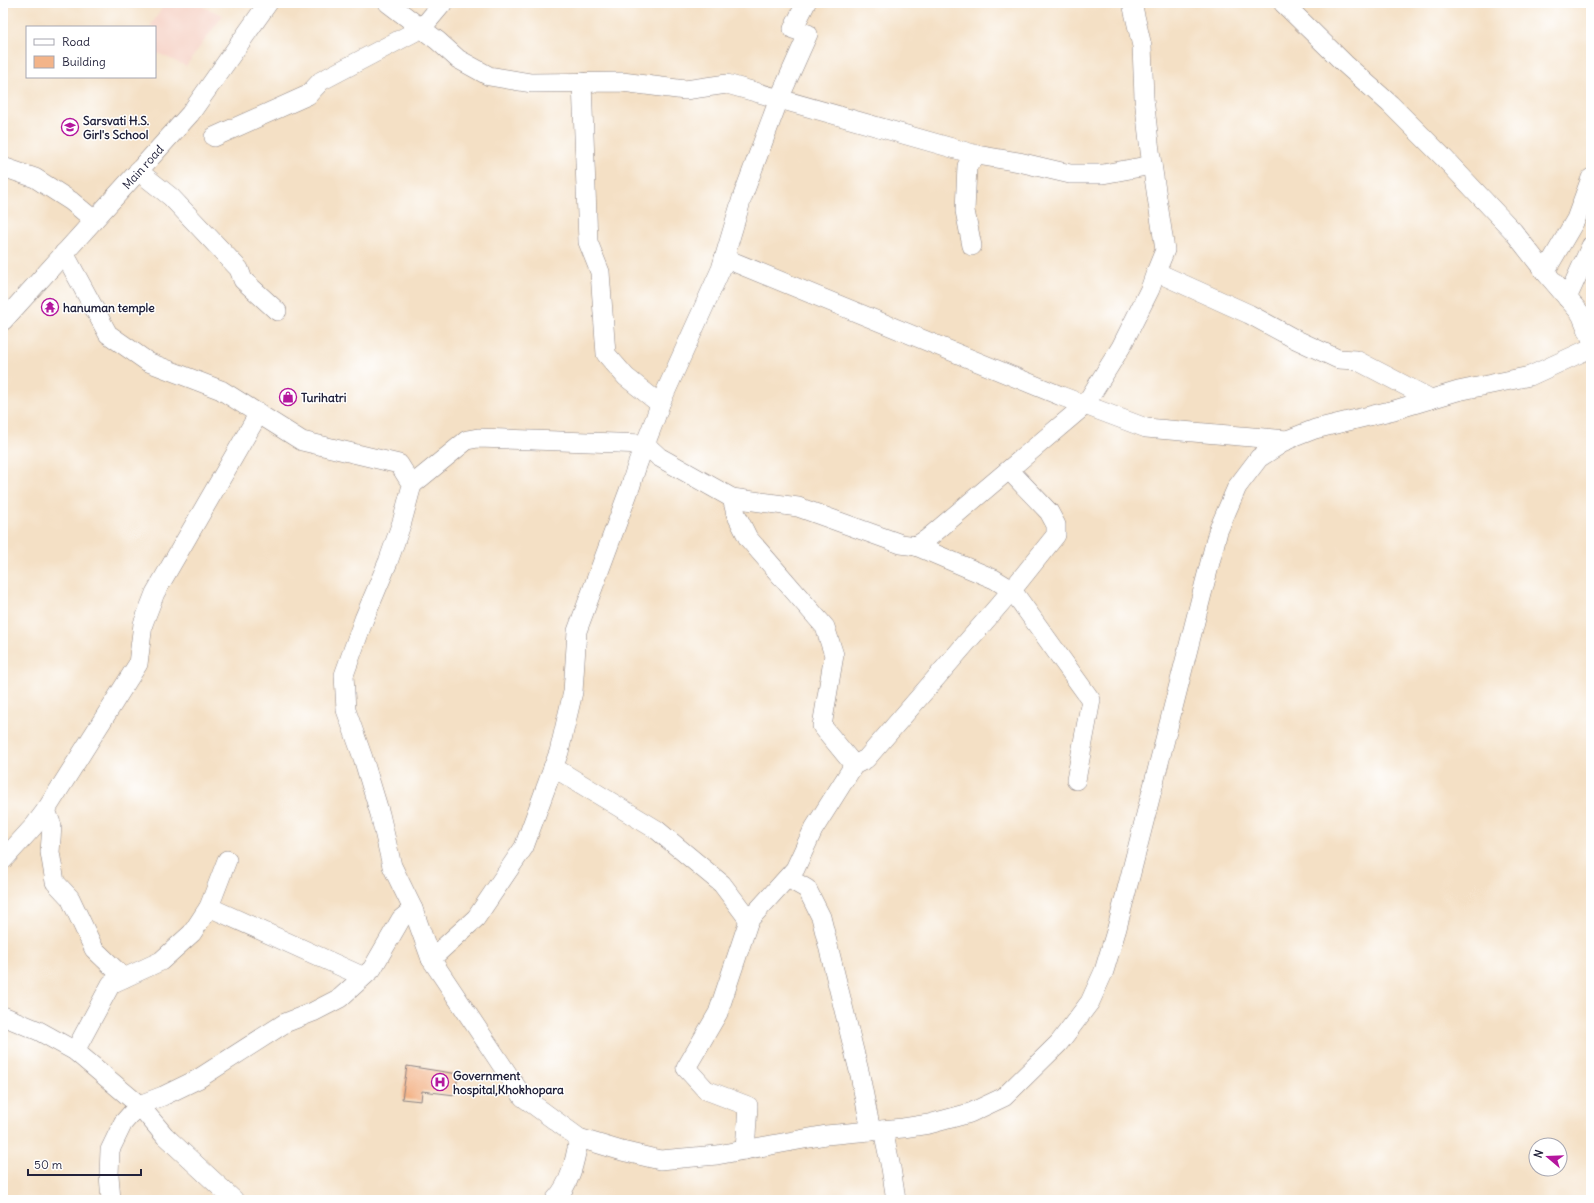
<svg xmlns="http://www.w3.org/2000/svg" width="1594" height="1203" viewBox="0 0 1594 1203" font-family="Delius,sans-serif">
	<rect width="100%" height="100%" fill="#fff"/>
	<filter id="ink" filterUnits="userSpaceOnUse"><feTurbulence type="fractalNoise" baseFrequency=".025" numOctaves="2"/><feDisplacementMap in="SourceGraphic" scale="8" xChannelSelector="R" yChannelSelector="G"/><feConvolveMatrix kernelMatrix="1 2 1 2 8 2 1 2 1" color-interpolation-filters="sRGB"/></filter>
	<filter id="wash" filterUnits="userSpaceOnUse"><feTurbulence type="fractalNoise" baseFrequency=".012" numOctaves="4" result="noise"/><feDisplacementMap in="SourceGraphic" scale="16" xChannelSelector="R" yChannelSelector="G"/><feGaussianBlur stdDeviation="0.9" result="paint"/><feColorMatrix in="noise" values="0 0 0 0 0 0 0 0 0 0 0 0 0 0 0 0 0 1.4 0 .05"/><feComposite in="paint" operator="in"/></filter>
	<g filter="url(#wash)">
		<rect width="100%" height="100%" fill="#f4e0c5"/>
		<!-- built -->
		<path fill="#f6d1c5" d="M165,3h29l29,12 -37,51 -31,-14v-25h-5z"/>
		<g id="blocks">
			<!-- building -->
			<path fill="#f3b489" d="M407,1066l51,8 -3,21 -33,-4 -1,10 -19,-2z"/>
		</g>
	</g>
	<g filter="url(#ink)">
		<use href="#blocks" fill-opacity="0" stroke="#8b8180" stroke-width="1"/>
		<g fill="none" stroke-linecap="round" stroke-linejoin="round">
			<!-- minor casing -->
			<g stroke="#8b8180" stroke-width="20">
				<g id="minor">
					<path d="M388,3l50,38 20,18 31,17 42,7 91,-1 63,8 42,-6 250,71 42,7 51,12h33l49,-9"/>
					<path d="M1283,3l62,61 45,40 54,54 69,73 32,41 36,42 10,24"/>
					<path d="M582,82l6,160 12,30 6,82 20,23 34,27"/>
					<path d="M214,137l94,-42 13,-14 101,-53 21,-25"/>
					<path d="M3,167l32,11 36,23 23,19"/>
					<path d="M138,171l33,26 68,72 4,11 34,31"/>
					<path d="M972,246l-7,-35 2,-45 10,-11"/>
					<path d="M64,253l44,81 40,28 73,28 81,51 97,23 13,21 -10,37 -14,40 -24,57 -20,56 2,35 17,48 17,56 12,52 21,43 18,50 92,138 56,41 43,13 38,9 57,-5 109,-20 77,-7 26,-4 41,-11 34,-16 55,-54 31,-41 14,-31 13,-43 101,-397 19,-44 22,-29 28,-18 28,-11 79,-19 64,-19 72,-15 61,-28"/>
					<path d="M724,258l337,138 85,32 141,12"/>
					<path d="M1156,272l93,42 46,25 43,20 18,1 75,39"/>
					<path d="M1545,272l31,-53 15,-41"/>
					<path d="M1567,298l24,-52"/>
					<path id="s1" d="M3,321l187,-207 78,-111"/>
					<path d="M412,485l55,-45 11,-2 167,6 14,13 73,41 66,9 103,37 15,2 11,-7 158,-134 36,-58 29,-58 6,-17 9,-22 -15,-99 -6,-53 -2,-52 -10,-43"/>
					<path d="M732,498l4,16 12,24 77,89 9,28 -12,71 32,39"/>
					<path d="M916,546l78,33 18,11 79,110 -15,80"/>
					<path d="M553,767l104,63 65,54 27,36 46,-51 18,-39 41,-65 12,-6 146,-169 44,-55v-10l-7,-13 -40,-42"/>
					<path d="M46,810l6,16 -2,26 5,30 15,16 24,51 30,29"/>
					<path d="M3,860l31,-34 12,-16 92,-146 5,-40 12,-31 104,-180"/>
					<path d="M788,878l19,11 14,28 39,158 11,56"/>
					<path d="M209,907l153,69"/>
					<path d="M431,959l45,-41 48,-71 35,-95 14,-60 4,-61 54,-146c7,-28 21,-54 29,-81l61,-135 21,-71 37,-99 29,-65 -15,-5 13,-26"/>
					<path d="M3,1016l36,15 36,20 64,54 26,31 69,64"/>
					<path d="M75,1051l36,-67 50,-23 31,-28 17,-26 18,-47"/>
					<path d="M883,1130l8,38 5,32"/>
					<path d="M745,1150l3,-44 -42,-16 -20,-22 32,-55 31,-93"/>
					<path d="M111,1200l-2,-25 1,-25 13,-27 16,-18 24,-9 35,-17 87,-56 28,-11 27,-14 32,-29 29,-50 12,-10"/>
					<path d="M555,1200c16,-17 20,-40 24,-62"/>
				</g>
			</g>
			<!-- minor -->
			<use href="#minor" stroke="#fff" stroke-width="19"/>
		</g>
	</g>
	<!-- icons -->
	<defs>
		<g id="school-ring" transform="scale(0.9)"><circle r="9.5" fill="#fff" stroke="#b5179e" stroke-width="1.5"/><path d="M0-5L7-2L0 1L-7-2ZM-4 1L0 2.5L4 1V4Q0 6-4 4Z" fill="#b5179e"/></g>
		<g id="temple-ring" transform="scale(0.9)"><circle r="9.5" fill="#fff" stroke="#b5179e" stroke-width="1.5"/><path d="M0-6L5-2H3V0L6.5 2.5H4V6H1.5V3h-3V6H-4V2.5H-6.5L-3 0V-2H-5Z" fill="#b5179e"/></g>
		<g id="shop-ring" transform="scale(0.9)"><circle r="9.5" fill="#fff" stroke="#b5179e" stroke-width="1.5"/><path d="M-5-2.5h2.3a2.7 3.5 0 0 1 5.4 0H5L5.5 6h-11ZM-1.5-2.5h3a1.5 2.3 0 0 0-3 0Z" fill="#b5179e"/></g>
		<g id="hospital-ring" transform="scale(0.9)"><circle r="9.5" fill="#fff" stroke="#b5179e" stroke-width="1.5"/><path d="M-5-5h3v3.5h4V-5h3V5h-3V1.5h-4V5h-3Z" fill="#b5179e"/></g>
	</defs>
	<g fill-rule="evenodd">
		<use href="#school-ring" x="70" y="127"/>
		<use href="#temple-ring" x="50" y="307"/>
		<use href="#shop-ring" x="288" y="397"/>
		<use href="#hospital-ring" x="440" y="1082"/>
	</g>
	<g text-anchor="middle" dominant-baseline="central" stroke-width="3" stroke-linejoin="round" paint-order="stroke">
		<!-- poi labels -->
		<g font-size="12" font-weight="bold" fill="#22223b" stroke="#fff" text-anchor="start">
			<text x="83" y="120">Sarsvati H.S.<tspan x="83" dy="14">Girl's School</tspan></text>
			<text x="63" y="307">hanuman temple</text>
			<text x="301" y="397">Turihatri</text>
			<text x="453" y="1075">Government<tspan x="453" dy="14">hospital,Khokhopara</tspan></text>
		</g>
		<!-- street labels -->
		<g font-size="12" fill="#22223b" stroke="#fff">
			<text stroke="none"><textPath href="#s1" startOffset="208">Main road</textPath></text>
		</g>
	</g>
	<!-- margin -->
	<rect width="1594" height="1203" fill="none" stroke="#fff" stroke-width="16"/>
	<!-- legend -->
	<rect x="26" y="26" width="130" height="52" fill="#ffffff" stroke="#a7a7b1"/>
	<rect x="34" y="39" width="20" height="6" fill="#ffffff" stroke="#a7a7b1"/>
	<text x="62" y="46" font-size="12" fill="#22223b">Road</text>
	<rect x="34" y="56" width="20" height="12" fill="#f3b489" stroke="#a7a7b1"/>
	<text x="62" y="66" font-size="12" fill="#22223b">Building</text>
	<!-- north arrow -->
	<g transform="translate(1548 1157) rotate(289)"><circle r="19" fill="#ffffff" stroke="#a7a7b1"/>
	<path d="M0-3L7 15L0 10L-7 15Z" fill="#b5179e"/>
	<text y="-6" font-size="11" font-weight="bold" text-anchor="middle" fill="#22223b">N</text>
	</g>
	<!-- scale -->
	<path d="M28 1169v6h113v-6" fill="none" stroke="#22223b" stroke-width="2"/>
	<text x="34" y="1169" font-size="12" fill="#22223b" stroke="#ffffff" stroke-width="3" paint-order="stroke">50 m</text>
</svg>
